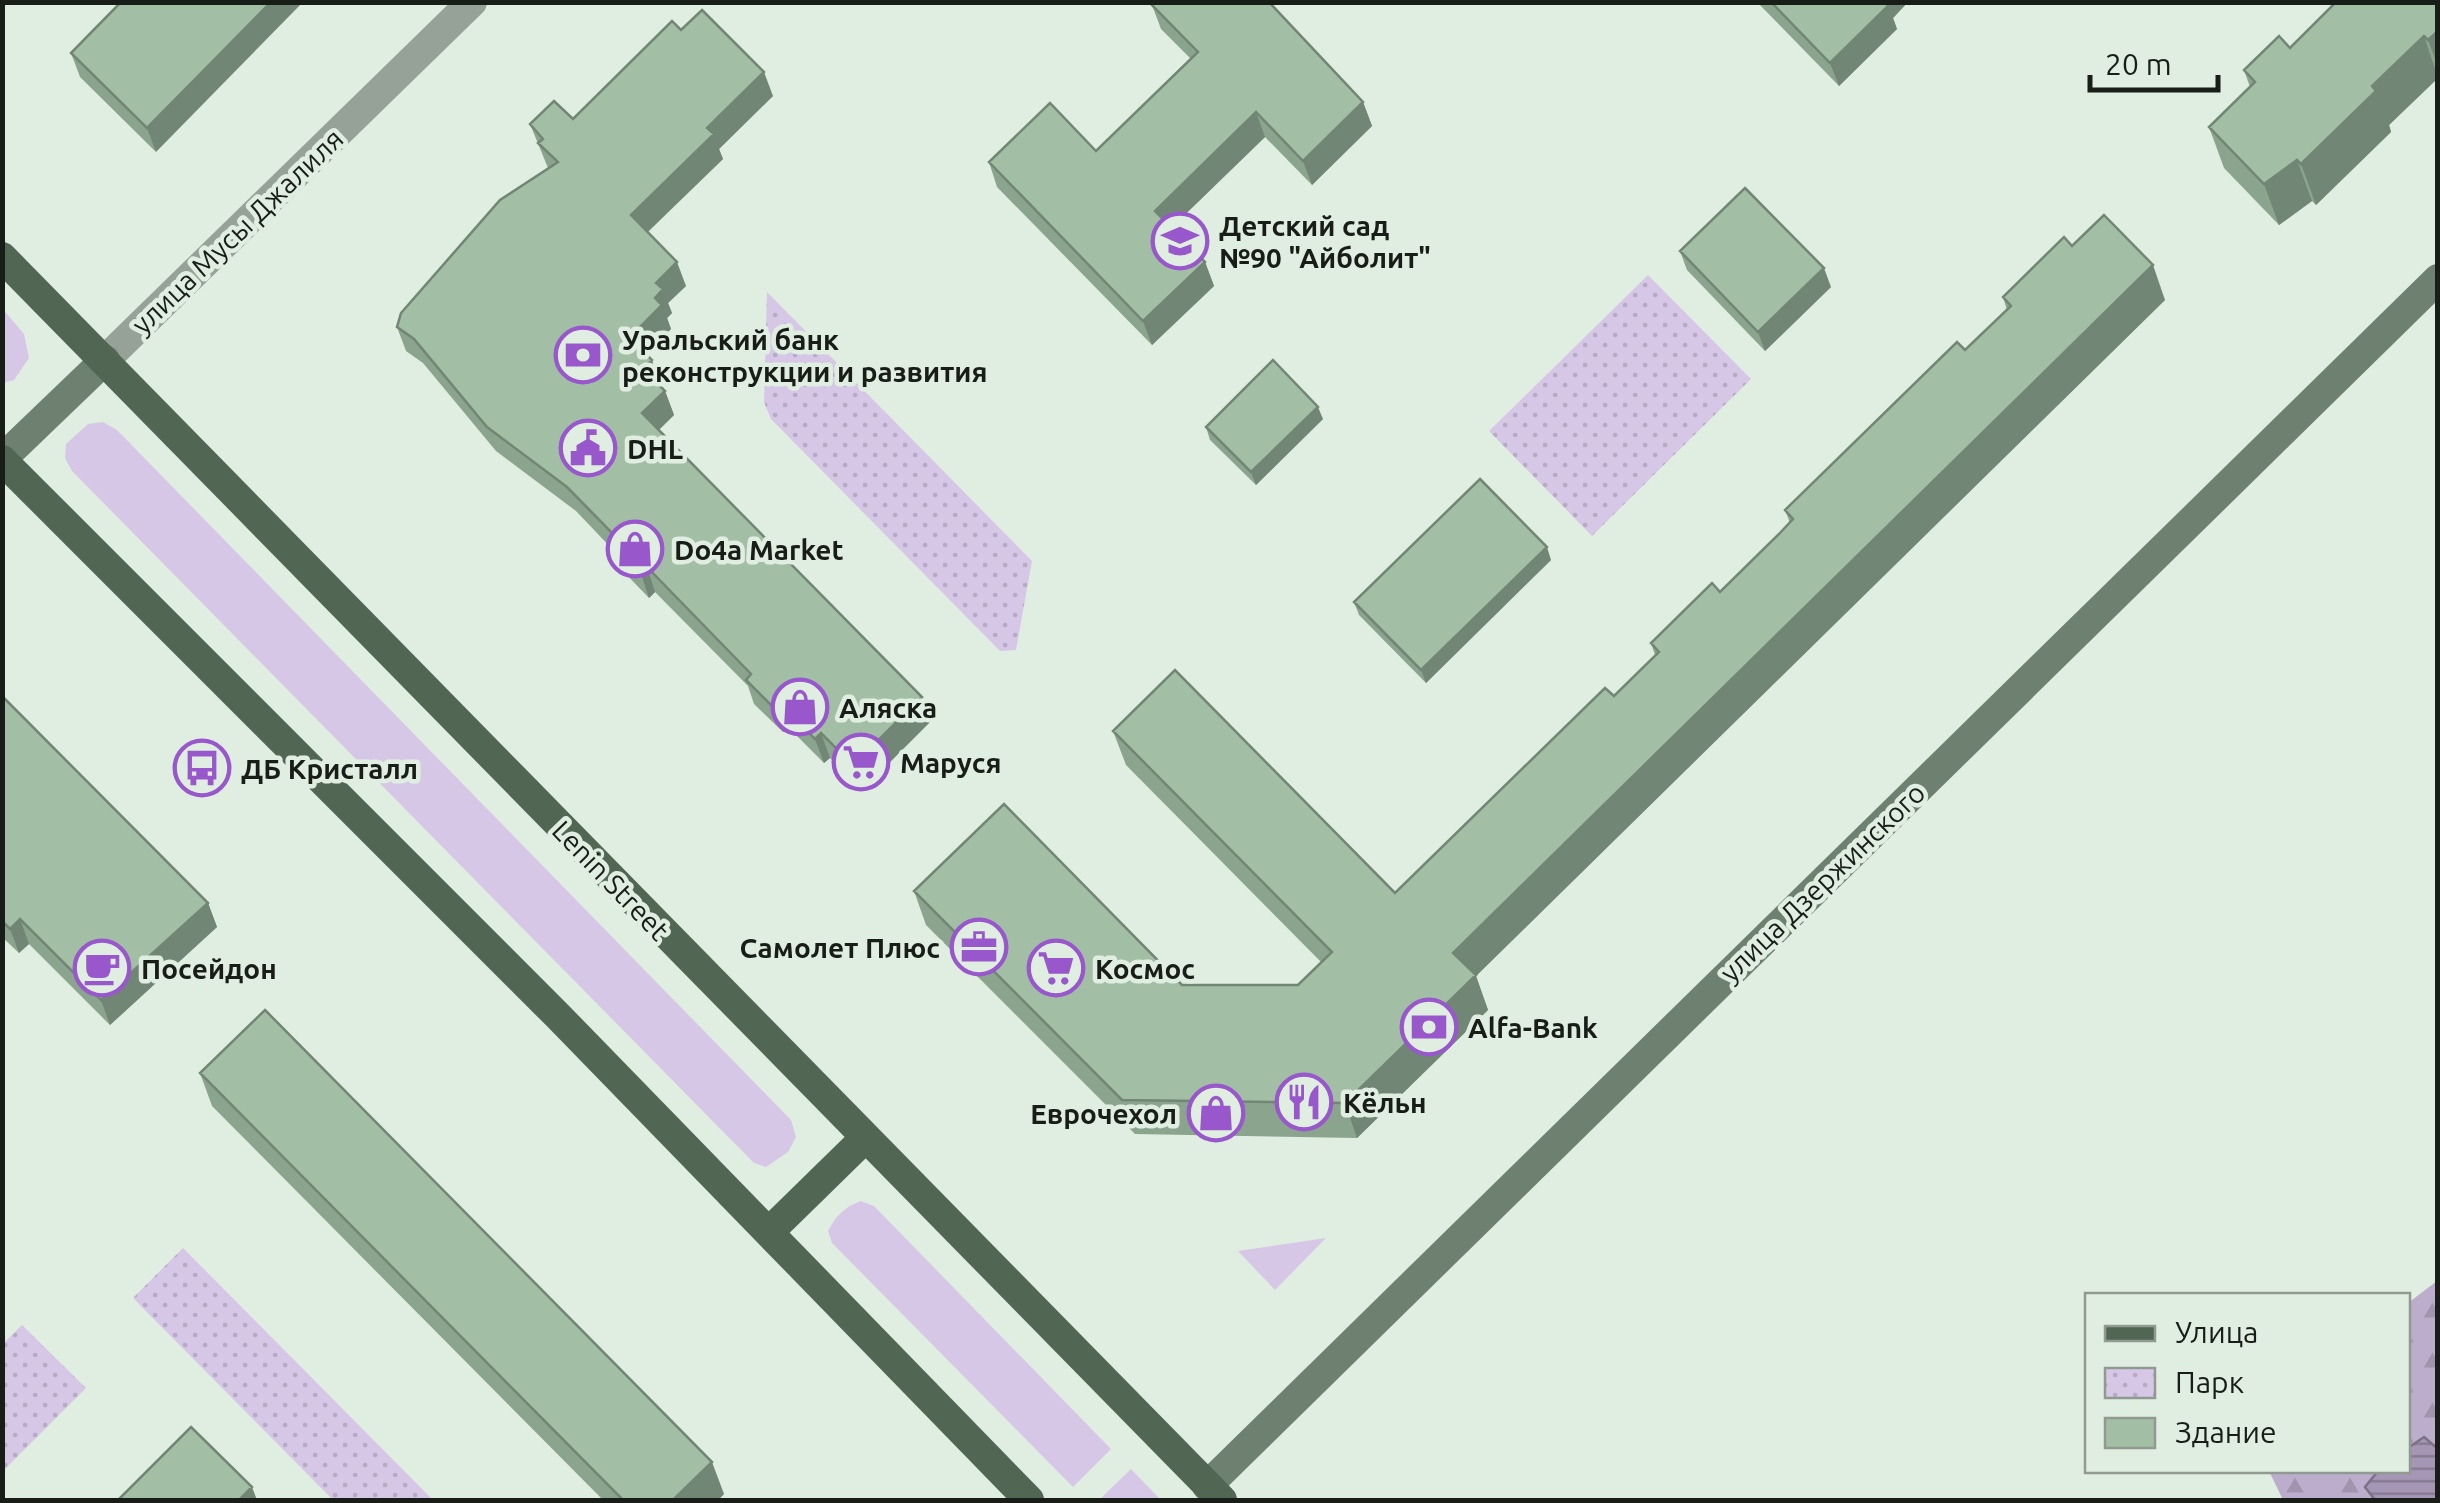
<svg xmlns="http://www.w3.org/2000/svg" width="2440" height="1503" viewBox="0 0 2440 1503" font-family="Ubuntu,sans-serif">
	<defs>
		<pattern id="forest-firs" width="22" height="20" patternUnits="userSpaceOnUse" patternTransform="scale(2.5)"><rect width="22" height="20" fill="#bdadcd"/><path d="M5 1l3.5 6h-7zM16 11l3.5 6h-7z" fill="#a294af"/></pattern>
		<pattern id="park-dots" width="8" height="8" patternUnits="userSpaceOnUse" patternTransform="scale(2.5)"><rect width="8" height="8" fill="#d6c7e6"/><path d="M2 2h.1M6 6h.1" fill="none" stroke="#b7aac5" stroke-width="1.8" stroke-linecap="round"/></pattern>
		<pattern id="water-rules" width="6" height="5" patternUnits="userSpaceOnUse" patternTransform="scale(2.5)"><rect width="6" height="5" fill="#a696b5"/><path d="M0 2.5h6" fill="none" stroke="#867a92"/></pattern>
	</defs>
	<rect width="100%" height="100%" fill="#e0eee1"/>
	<!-- grass -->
	<path fill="#d6c7e6" d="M2,308l22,26 5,24 -15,22 -11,3z
		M103,422l14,8 674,690 5,17 -8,15 -22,15 -12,-4 -682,-692 -7,-13 1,-14 22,-20z
		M861,1201l13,5 237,243 -38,38 -241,-244 -4,-12c8,-15 16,-24 33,-30z
		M1326,1238l-51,52 -37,-39z
		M1131,1469l30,31h-62z"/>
	<!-- forest -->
	<path fill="url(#forest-firs)" d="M2437,1281v219h-154l-14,-29 139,-1v-167z"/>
	<!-- park -->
	<path fill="url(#park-dots)" d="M1648,275l103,104 -159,157 -103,-105z
		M767,292l265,269 -16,89 -16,1 -229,-232 -7,-17z
		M183,1248l250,252h-100l-200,-202z
		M22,1325l64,63 -83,83v-127z"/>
	<!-- water -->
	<path fill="url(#water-rules)" stroke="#7b7286" stroke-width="2.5" d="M2424,1437l13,11v52h-62l-10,-13 13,-16 30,-1v-22z"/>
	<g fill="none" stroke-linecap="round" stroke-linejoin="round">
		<!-- street -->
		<path stroke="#96a297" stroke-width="30" d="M105,360l367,-358"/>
		<!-- secondary -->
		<path stroke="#6e806f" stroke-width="30" d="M2,459l103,-99
			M1207,1486l1231,-1207"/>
		<!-- primary -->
		<path stroke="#516753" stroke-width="30" d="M2,257l1220,1243
			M2,460l555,555 472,485
			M769,1232l96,-94"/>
	</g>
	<!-- wall -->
	<path fill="#8ba48e" d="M121,2l35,150 -76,-75 -9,-24z
		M1757,2h151l-15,16 4,11 -58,57z
		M2438,2v76l-49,47 2,7 -75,73 -4,-4 -33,24 -55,-57 -15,-41 41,-40 -6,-17z
		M1152,5l211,97 9,24 -60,59 -47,-48 -93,90 33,35 9,24 -62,59 -155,-158 -8,-25 107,-11 95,-92 -30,-30z
		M681,30l92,66 -54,53 4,10 -75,73 38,54 -18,17 4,10 -5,5 4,11 -26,25 15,31 5,6 9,24 -16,15 273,291 -69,69 -32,-32 -6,5 -36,-36 -5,5 -29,-28 -6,-18 -93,-94 -6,6 -27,-28 -7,-18 -39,-41 -80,-60 -73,-88 -17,-12 -9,-24 151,-159 -18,-44 43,-5z
		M2072,246l93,54 -689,676 12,34 -131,128 -222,-4 -209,-209 -12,-34 268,94h116l23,-23 -195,-197 -13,-34 282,162 219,-197 41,-41 -4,-12 69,-51 70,-69 -5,-13 180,-160 42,-40 -4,-13z
		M1680,251l151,36 -66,64 -78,-81z
		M1323,419l-67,66 -46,-45 -4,-13z
		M1551,560l-125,123 -67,-68 -5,-13z
		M2,696l206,207 9,24 -107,98 -81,-81 -10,9 -17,-16z
		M200,1073l524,421 -6,6h-115l-391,-394z"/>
	<!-- shaded-wall -->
	<path fill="#718674" d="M271,2h32l-147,150 -9,-24z
		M1882,2h26l-15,16 4,11 -58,57 -9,-23z
		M2438,31v35l-10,-26z
		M2424,36l14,42 -49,47 2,7 -75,73 -15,-41 71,-78z
		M764,72l9,24 -54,53 4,10 -83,80 -9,-24 76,-87z
		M1363,102l9,24 -60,59 -9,-24z
		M1256,112l9,25 -101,98 -9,-24z
		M2297,160l15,41 -33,24 -15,-41z
		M677,262l9,24 -18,17 4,10 -5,5 4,11 -34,33 -8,-24 26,-40 1,-15z
		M1205,262l9,24 -62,59 -9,-24z
		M2153,265l12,35 -689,676 12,34 -131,128 -12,-35 108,-150z
		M1824,268l7,19 -66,64 -7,-19z
		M652,360l8,24 -8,9 -9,-24z
		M665,391l9,24 -23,23 -9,-25z
		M1318,407l5,12 -67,66 -5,-13z
		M1547,547l4,13 -125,123 -5,-13z
		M647,567l8,25 -6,6 -8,-24z
		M922,697l9,24 -69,69 -9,-25z
		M780,703l8,24 -5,5 -9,-24z
		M821,733l9,25 -6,5 -9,-24z
		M208,903l9,24 -107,98 -9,-25z
		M20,919l9,25 -10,9 -9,-24z
		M712,1462l12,32 -6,6h-45z
		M252,1487l5,13h-18z"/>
	<!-- building -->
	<path fill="#a2bfa5" stroke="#718674" stroke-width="2.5" d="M121,2h150l-124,126 -76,-75z
		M1154,2h115l94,100 -60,59 -47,-49 -101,99 50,51 -62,59 -154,-159 61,-59 46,48 102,-99 -46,-47z
		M1771,2h114l3,4 -58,57z
		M2336,2h102v29l-10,9 -4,-4 -52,50 4,5 -75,73 -4,-4 -33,24 -55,-57 46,-45 -11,-12 35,-34 11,12z
		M702,10l62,62 -57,56 7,6 -83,81 46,47 -21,21 7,6 -8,9 7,7 -33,33 23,22 -9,9 22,22 -23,22 280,284 -69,68 -32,-32 -6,6 -35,-36 -6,5 -28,-28 5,-6 -104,-107 -6,7 -28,-28 7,-5 -53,-54 -80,-60 -73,-88 -17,-12 4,-14 99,-113 58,-38 -20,-19 5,-4 -13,-15 24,-23 19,18 99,-98 9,9z
		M1745,188l79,80 -66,64 -78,-81z
		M2104,215l49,50 -700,688 23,22 -131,128 -223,-3 -208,-209 90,-87 178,181h116l34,-33 -219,-221 62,-61 220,223 210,-205 9,8 45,-44 -8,-9 61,-60 8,9 59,-58 14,-15 -8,-9 172,-168 8,8 46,-44 -8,-9 61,-60 8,9z
		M1273,360l45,47 -67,65 -45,-45z
		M1480,479l67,68 -126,123 -67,-68z
		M2,696l206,207 -107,97 -81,-81 -10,10 -8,-8z
		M265,1010l447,452 -39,38h-50l-423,-427z
		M191,1427l61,60 -13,13h-121z"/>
	<!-- icons -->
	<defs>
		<g id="school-ring" transform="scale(2.875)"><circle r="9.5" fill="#e0eee1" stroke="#9957cc" stroke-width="1.5"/><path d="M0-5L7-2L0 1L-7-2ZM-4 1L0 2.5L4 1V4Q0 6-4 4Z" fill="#9957cc"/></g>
		<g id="bank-ring" transform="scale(2.875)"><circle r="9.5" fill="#e0eee1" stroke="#9957cc" stroke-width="1.5"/><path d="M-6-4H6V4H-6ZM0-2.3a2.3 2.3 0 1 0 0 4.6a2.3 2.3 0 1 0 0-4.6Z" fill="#9957cc"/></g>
		<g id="civic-ring" transform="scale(2.875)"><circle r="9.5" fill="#e0eee1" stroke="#9957cc" stroke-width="1.5"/><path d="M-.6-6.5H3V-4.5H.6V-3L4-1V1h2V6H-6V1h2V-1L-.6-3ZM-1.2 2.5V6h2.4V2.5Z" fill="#9957cc"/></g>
		<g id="shop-ring" transform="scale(2.875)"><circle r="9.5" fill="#e0eee1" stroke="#9957cc" stroke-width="1.5"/><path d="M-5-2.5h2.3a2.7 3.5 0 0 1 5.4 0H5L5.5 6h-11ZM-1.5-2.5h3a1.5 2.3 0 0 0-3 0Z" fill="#9957cc"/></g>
		<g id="supermarket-ring" transform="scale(2.875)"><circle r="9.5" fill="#e0eee1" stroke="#9957cc" stroke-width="1.5"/><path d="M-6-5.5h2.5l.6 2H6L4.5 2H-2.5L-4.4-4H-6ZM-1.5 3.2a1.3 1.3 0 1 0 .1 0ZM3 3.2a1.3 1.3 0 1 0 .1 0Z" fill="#9957cc"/></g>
		<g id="bus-ring" transform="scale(2.875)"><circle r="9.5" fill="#e0eee1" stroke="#9957cc" stroke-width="1.5"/><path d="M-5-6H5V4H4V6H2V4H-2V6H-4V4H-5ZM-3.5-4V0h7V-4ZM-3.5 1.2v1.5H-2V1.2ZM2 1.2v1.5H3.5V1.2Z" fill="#9957cc"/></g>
		<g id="office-ring" transform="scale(2.875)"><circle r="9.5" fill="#e0eee1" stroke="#9957cc" stroke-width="1.5"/><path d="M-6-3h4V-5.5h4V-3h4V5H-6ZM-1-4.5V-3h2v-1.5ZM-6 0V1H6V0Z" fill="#9957cc"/></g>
		<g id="cafe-ring" transform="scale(2.875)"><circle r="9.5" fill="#e0eee1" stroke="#9957cc" stroke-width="1.5"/><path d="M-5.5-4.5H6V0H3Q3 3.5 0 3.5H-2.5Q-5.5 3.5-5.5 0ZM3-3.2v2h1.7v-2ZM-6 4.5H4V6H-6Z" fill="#9957cc"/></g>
		<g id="restaurant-ring" transform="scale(2.875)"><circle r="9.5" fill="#e0eee1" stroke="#9957cc" stroke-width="1.5"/><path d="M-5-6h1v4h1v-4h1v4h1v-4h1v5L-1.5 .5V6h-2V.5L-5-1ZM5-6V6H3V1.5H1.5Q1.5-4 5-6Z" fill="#9957cc"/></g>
	</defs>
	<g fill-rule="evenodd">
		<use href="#school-ring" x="1180" y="241"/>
		<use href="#bank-ring" x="583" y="355"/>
		<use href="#civic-ring" x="588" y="448"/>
		<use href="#shop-ring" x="635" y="549"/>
		<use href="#shop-ring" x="800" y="707"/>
		<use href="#supermarket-ring" x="861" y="762"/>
		<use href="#bus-ring" x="202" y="768"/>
		<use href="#office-ring" x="979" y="947"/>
		<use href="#cafe-ring" x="102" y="968"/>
		<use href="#supermarket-ring" x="1056" y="968"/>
		<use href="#bank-ring" x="1429" y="1027"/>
		<use href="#restaurant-ring" x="1304" y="1102"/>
		<use href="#shop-ring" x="1216" y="1113"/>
	</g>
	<g text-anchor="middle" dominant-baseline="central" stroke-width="9" stroke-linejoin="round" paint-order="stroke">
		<!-- poi labels -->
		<g font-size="28" font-weight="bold" fill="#181d18" stroke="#e0eee1" text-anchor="start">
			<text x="1219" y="225">Детский сад<tspan x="1219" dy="32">№90 "Айболит"</tspan></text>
			<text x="622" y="339">Уральский банк<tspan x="622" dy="32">реконструкции и развития</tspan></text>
			<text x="627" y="448">DHL</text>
			<text x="674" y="549">Do4a Market</text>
			<text x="839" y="707">Аляска</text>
			<text x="900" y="762">Маруся</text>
			<text x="241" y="768">ДБ Кристалл</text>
			<text x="940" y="947" text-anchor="end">Самолет Плюс</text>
			<text x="141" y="968">Посейдон</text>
			<text x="1095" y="968">Космос</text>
			<text x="1468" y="1027">Alfa-Bank</text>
			<text x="1343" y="1102">Кёльн</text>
			<text x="1177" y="1113" text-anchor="end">Еврочехол</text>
		</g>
		<!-- street labels -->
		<g font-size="28" fill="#181d18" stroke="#e0eee1">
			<text transform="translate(237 231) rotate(-44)">улица Мусы Джалиля</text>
			<text transform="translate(611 880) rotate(46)">Lenin Street</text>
			<text transform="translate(1822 882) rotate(-44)">улица Дзержинского</text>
		</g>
	</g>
	<!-- border -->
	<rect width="2440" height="1503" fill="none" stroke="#181d18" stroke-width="10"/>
	<!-- legend -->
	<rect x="2085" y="1293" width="325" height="180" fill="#e0eee1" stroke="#909a91" stroke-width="2.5"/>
	<rect x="2105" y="1326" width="50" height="15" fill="#516753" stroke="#909a91" stroke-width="2.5"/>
	<text x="2175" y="1343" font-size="30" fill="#181d18">Улица</text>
	<rect x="2105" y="1368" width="50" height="30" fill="url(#park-dots)" stroke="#909a91" stroke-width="2.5"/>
	<text x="2175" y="1393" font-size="30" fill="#181d18">Парк</text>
	<rect x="2105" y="1418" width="50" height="30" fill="#a2bfa5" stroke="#909a91" stroke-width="2.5"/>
	<text x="2175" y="1443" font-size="30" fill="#181d18">Здание</text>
	<!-- scale -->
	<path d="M2090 75v15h128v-15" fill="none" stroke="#181d18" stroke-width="5"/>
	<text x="2105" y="75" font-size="30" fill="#181d18" stroke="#e0eee1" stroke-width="8" paint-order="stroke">20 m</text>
</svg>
